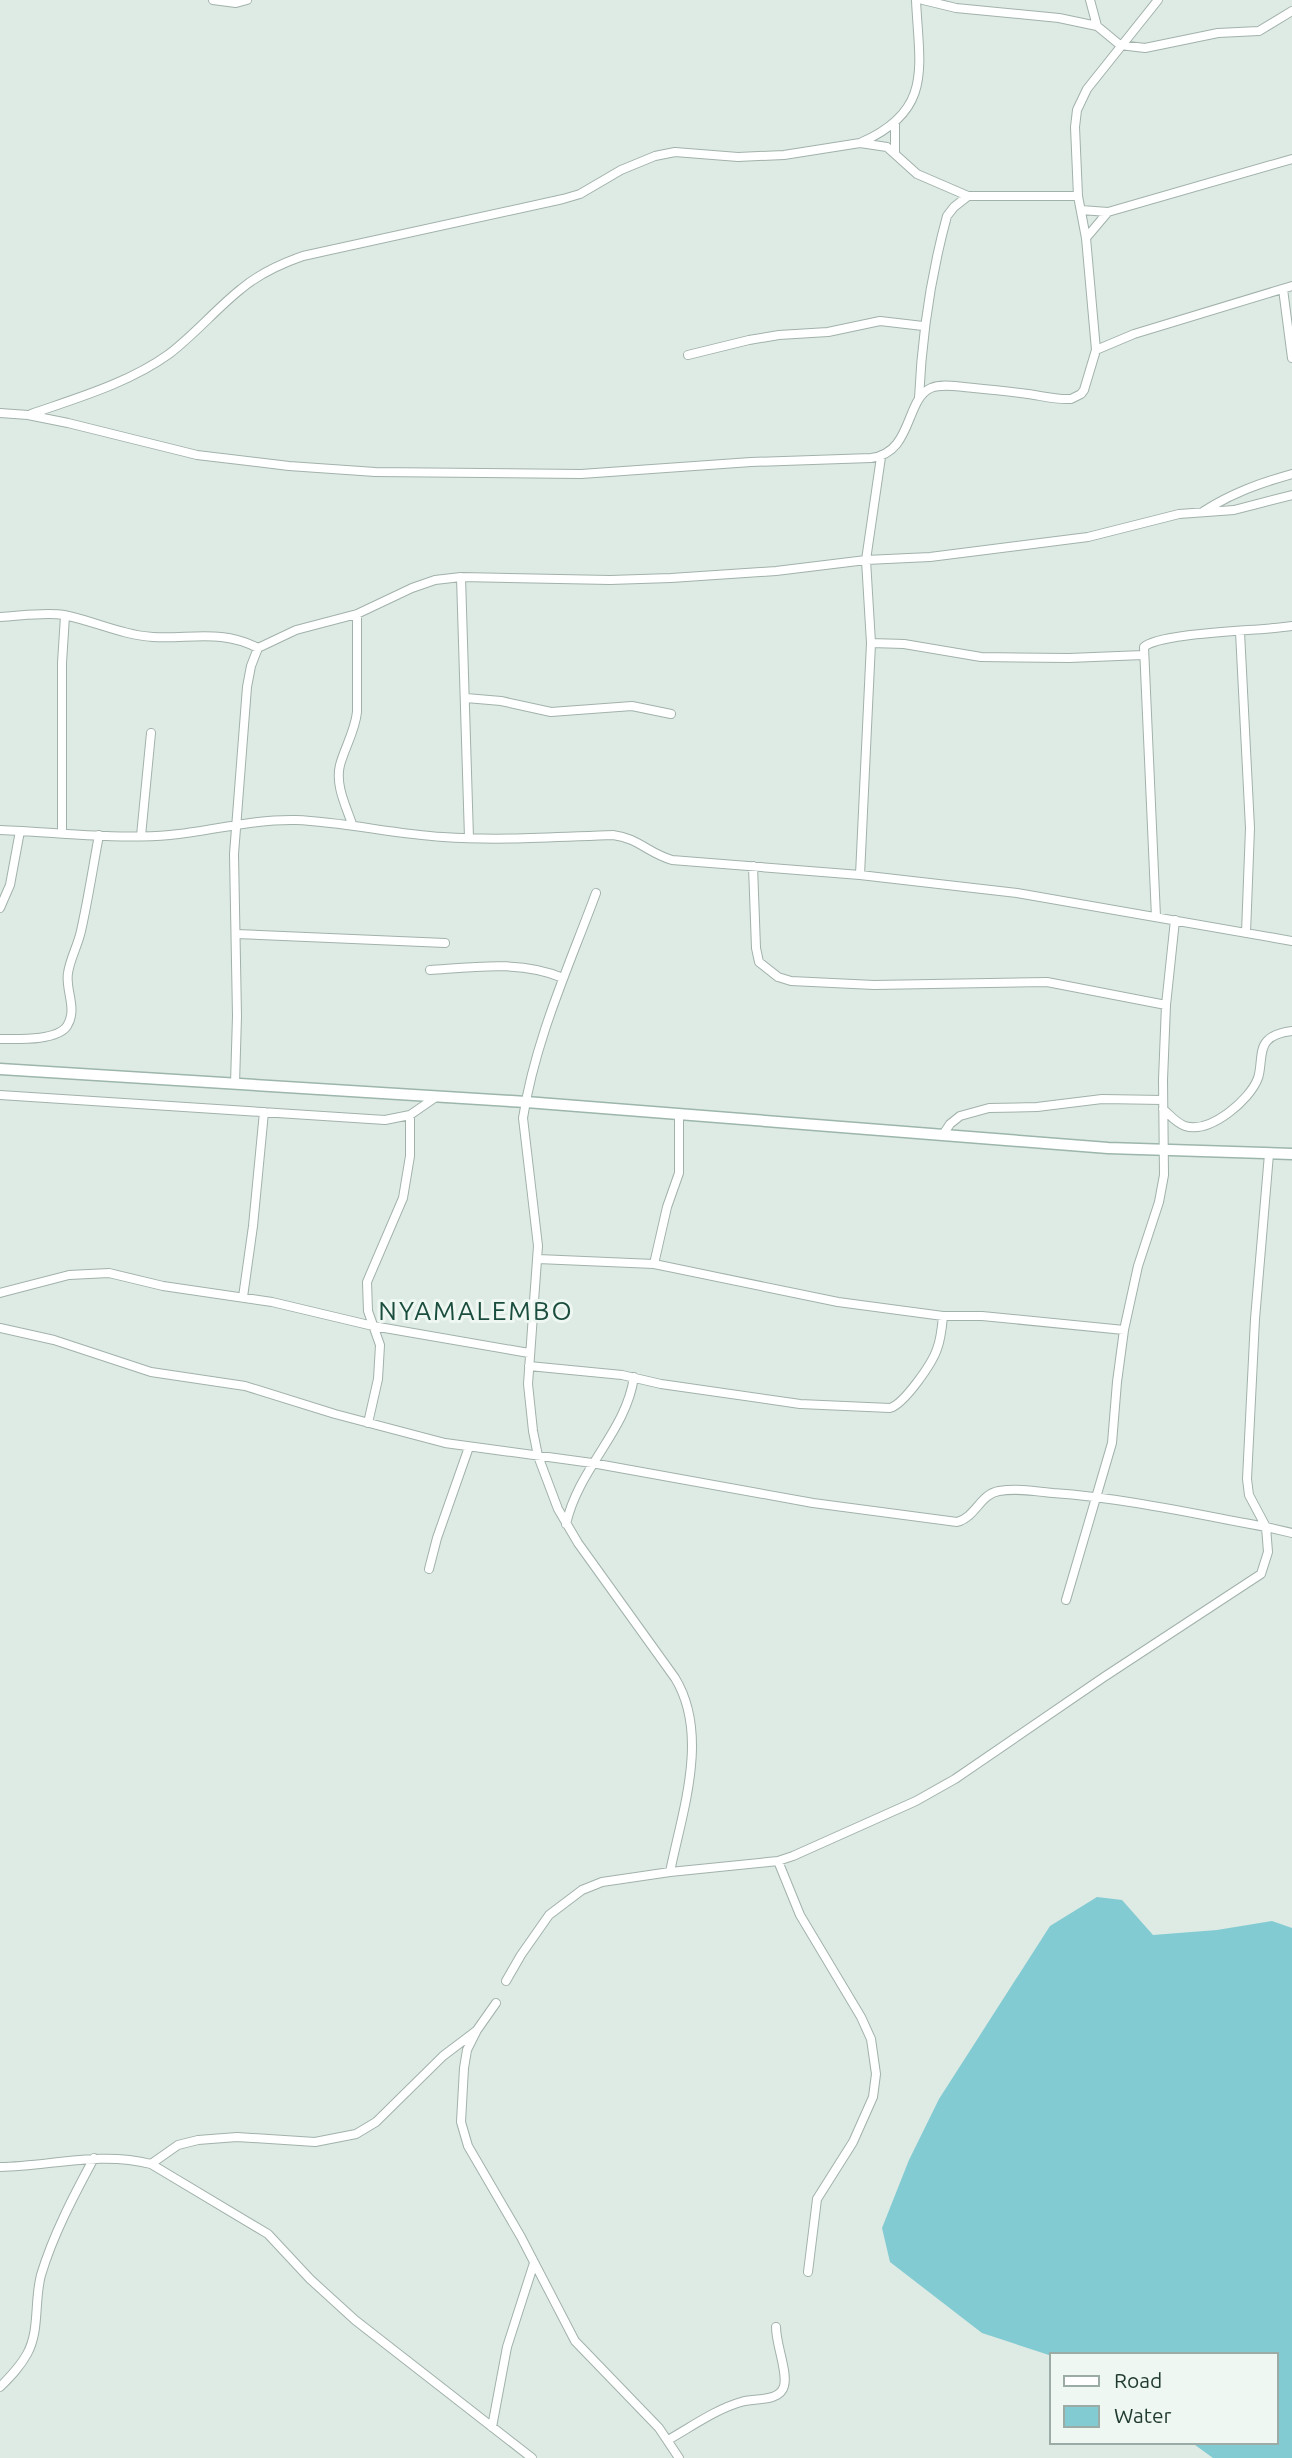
<svg xmlns="http://www.w3.org/2000/svg" width="1292" height="2458" viewBox="0 0 1292 2458" font-family="Ubuntu,sans-serif">
	<rect width="100%" height="100%" fill="#deeae4"/>
	<!-- water -->
	<path fill="#82cbd2" d="M1097,1897l25,3 31,35 64,-5 55,-9 20,7v530h-79l-22,-16h85v-87l-224,1 -70,-23 -92,-71 -8,-34 27,-68 30,-61 111,-173z"/>
	<g fill="none" stroke-linecap="round" stroke-linejoin="round">
		<!-- street casing -->
		<g stroke="#a1b2ab" stroke-width="10">
			<path id="street" d="M213,0l23,3 11,-3
				M923,0l33,8 103,10 38,8 23,19 25,3 73,-15 41,-2 33,-20
				M1090,0l7,26
				M862,142c72,-32 57,-76 54,-142
				M895,152v-28
				M1081,210l27,2
				M1086,238l22,-26 184,-53
				M1283,289l9,69
				M1096,350l-10,-112 -8,-42 -3,-69 2,-17 10,-21 71,-89
				M688,355l61,-15 30,-5 49,-3 52,-11 43,5
				M919,398c3,-64 11,-120 28,-182l7,-9 14,-11h110
				M0,413l28,2 40,8 129,32 92,11 86,6 206,2 170,-12 120,-4c42,-5 34,-59 60,-70 10,-4 22,-2 33,-1 21,2 43,4 64,7 14,2 29,6 43,5l10,-5 3,-4 12,-40 38,-16 158,-48
				M31,414c46,-16 98,-31 138,-60 26,-20 47,-45 72,-65 19,-16 39,-25 62,-33l260,-57 17,-5 41,-24 34,-14 20,-4 63,5 46,-2 76,-12 27,4 30,27 51,22
				M1204,511c28,-18 56,-28 88,-37
				M461,577l8,261
				M0,617c21,-1 44,-5 64,-2 30,6 58,20 89,22 38,2 69,-8 105,11
				M1240,632l10,196 -4,105
				M871,643l33,1 77,13 88,1 74,-3
				M466,698l35,3 50,11 81,-6 39,8
				M352,824c-6,-18 -17,-39 -12,-59 5,-18 15,-34 17,-53v-98
				M0,830c56,2 114,10 170,5 42,-4 82,-16 126,-15 49,2 97,14 147,17 56,4 113,0 170,-2 25,3 35,18 59,25l188,15 157,18 275,48
				M62,833v-170l3,-47
				M141,836l10,-103
				M753,866l3,82 3,14 19,15 13,4 83,4 173,-3 119,23
				M860,875l11,-232 -5,-83 15,-103
				M596,893c-27,73 -61,147 -73,225l15,128 -10,138 5,47 5,25 20,53 20,34 97,135c35,57 7,134 -5,194
				M0,908l10,-23 10,-54
				M1156,917l-12,-270c17,-15 119,-16 148,-21
				M236,934l209,9
				M430,970c44,-3 92,-10 133,8
				M0,1039c17,0 57,2 67,-13 11,-17 -2,-36 1,-53 2,-14 10,-28 13,-42 7,-31 12,-64 18,-96
				M235,1084l2,-68 -3,-162 13,-167 4,-21 7,-18 38,-18 61,-16 55,-26 23,-8 26,-3 149,3 61,-2 105,-7 90,-11 64,-3 158,-20 91,-23 55,-4 58,-15
				M0,1095l385,25 25,-5 26,-18
				M1163,1109c7,6 13,14 22,17 25,8 65,-26 73,-48 4,-11 1,-29 9,-37 6,-7 17,-9 25,-10
				M944,1133l6,-9 10,-8 29,-8 48,-1 65,-8 61,1
				M1269,1154l-14,165 -8,160 2,16 17,32 26,6
				M538,1259l116,5 184,38 105,14h39l142,14
				M654,1264l13,-57 12,-34v-59
				M0,1293l69,-18 40,-2 54,13 109,16 101,24 156,27
				M243,1297l10,-71 11,-114
				M0,1328l54,12 97,32 94,14 90,28 110,29 147,20 221,40 144,19c19,-5 23,-28 42,-31 17,-3 36,0 54,2 71,5 142,21 213,34l2,25 -7,22 -157,103 -149,102 -39,22 -123,55 -15,5 -108,11 -68,10 -20,8 -33,25 -28,40 -15,26
				M529,1366l93,9 39,9 139,20 90,4c14,-4 42,-44 47,-59 4,-10 5,-22 6,-33
				M368,1423l10,-44 2,-34 -12,-34 -1,-29 36,-84 7,-42v-41
				M566,1524c13,-57 60,-92 68,-147
				M429,1569l8,-31 32,-91
				M1066,1600l46,-157 5,-61 7,-52 14,-64 21,-64 5,-27 -1,-95 3,-75 9,-85
				M778,1861l22,54 61,102 10,22 5,35 -3,23 -20,45 -36,57 -9,73
				M496,2003l-19,27 -10,20 -3,18 -3,54 7,24 53,91 54,104 84,87 20,30
				M151,2164l27,-19 20,-5 39,-3 78,5 41,-8 20,-12 67,-66 33,-25
				M0,2167c51,-1 100,-16 151,-3l117,70 42,45 45,41 177,138
				M0,2387c10,-10 20,-20 27,-33 13,-23 7,-53 14,-79 12,-40 33,-80 53,-117
				M492,2427l15,-80 27,-84
				M668,2440c23,-13 48,-31 73,-38 13,-4 39,0 43,-16 4,-14 -8,-41 -8,-59"/>
		</g>
		<!-- secondary casing -->
		<g stroke="#9cb6ab" stroke-width="13">
			<path id="secondary" d="M0,1069l526,33 582,46 184,6"/>
		</g>
		<!-- street -->
		<use href="#street" stroke="#fff" stroke-width="8"/>
		<!-- secondary -->
		<use href="#secondary" stroke="#fff" stroke-width="10"/>
	</g>
	<g text-anchor="middle" dominant-baseline="central" stroke-width="6" stroke-linejoin="round" paint-order="stroke">
		<!-- quarter labels -->
		<g font-size="26" letter-spacing="2" fill="#1a4d3d" stroke="#eef7f2">
			<text x="476" y="1310">NYAMALEMBO</text>
		</g>
	</g>
	<!-- legend -->
	<rect x="1050" y="2353" width="228" height="91" fill="#eef7f2" stroke="#9baba5" stroke-width="2"/>
	<rect x="1064" y="2376" width="35" height="10" fill="#ffffff" stroke="#9baba5" stroke-width="2"/>
	<text x="1114" y="2388" font-size="21" fill="#1f3a31">Road</text>
	<rect x="1064" y="2406" width="35" height="21" fill="#82cbd2" stroke="#9baba5" stroke-width="2"/>
	<text x="1114" y="2423" font-size="21" fill="#1f3a31">Water</text>
</svg>
